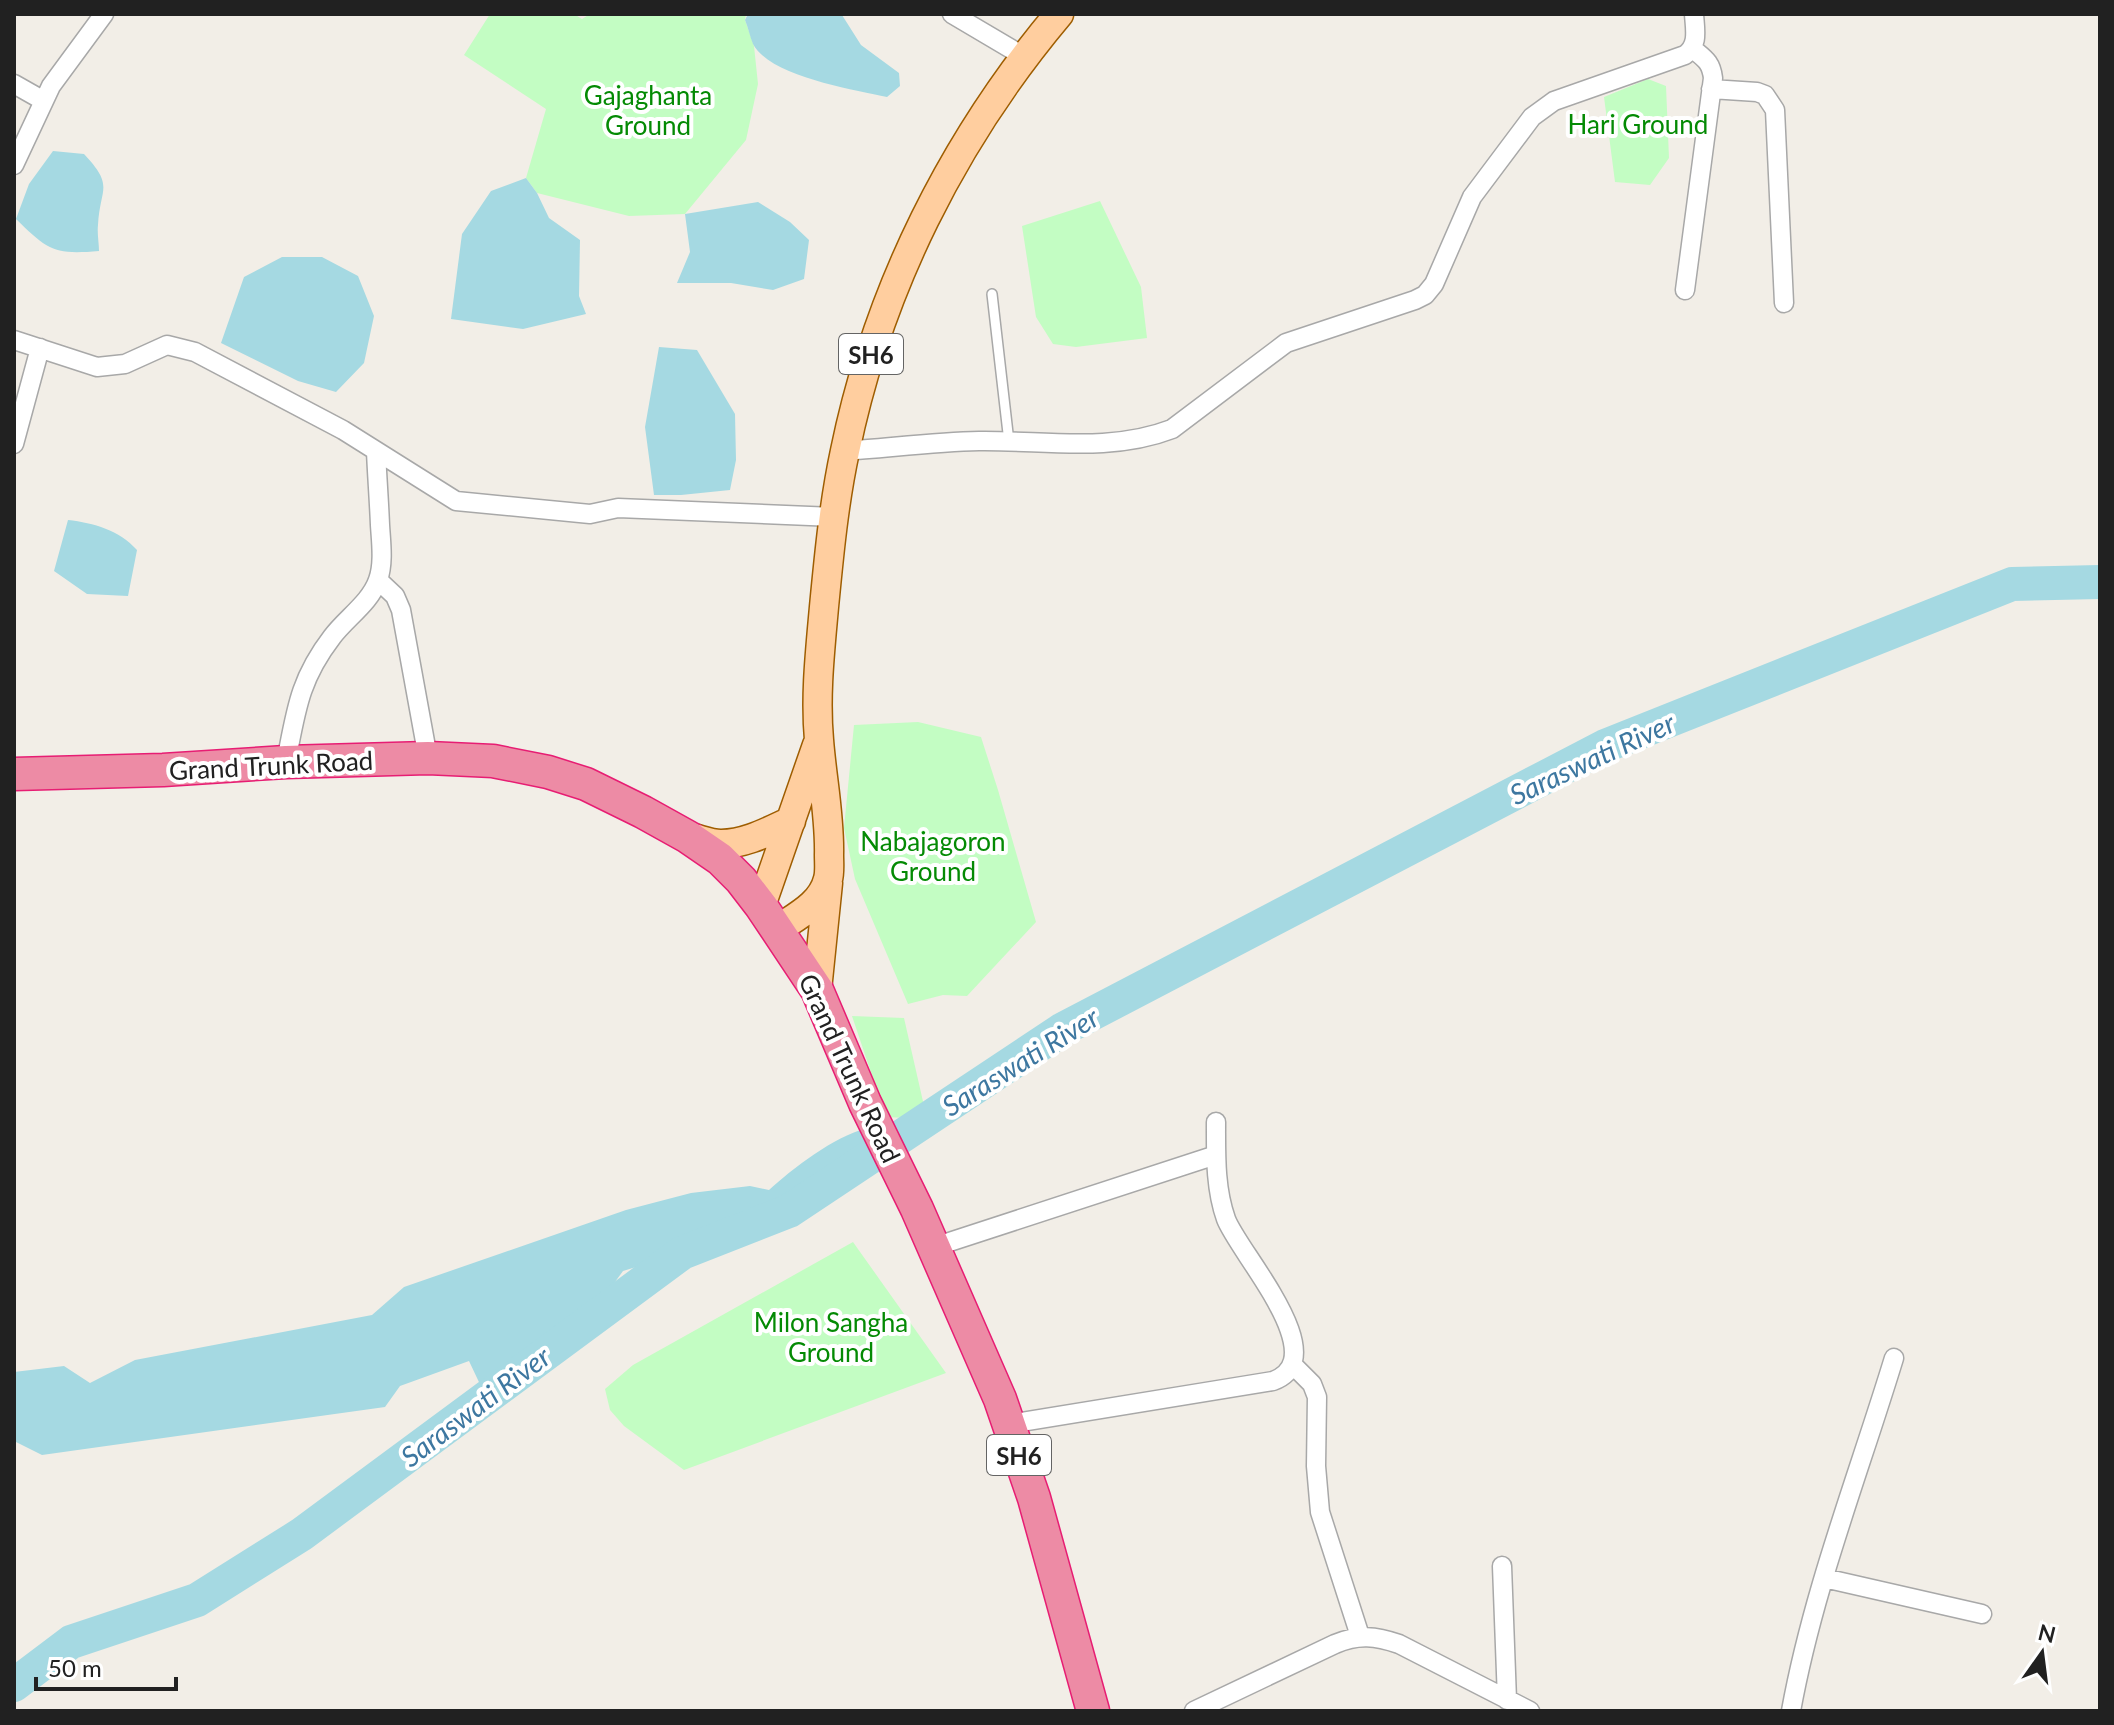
<svg xmlns="http://www.w3.org/2000/svg" width="2114" height="1725" viewBox="0 0 2114 1725" font-family="Lato,sans-serif">
	<rect width="100%" height="100%" fill="#f2eee7"/>
	<!-- park -->
	<path fill="#c3fdc3" d="M490,14h84l8,5 8,-5h156l-1,6 9,26 4,38 -12,56 -61,74 -56,2 -92,-23 -11,-15 20,-69 -82,-54z
		M1648,79l18,7 3,72 -19,27 -35,-3 -11,-85z
		M1100,201l41,86 6,51 -71,9 -23,-3 -17,-27 -14,-91z
		M918,722l63,15 17,53 38,132 -69,74 -24,-1 -35,9 -53,-125 -11,-51 10,-103z
		M852,1016l52,2 23,101 -41,-2z
		M853,1242l93,131 -262,97 -60,-44 -14,-16 -5,-21 28,-24z"/>
	<!-- water -->
	<path fill="#a5d9e2" d="M748,14h91l3,1 19,30 38,28 1,13 -13,11c-35,-8 -116,-20 -134,-53 -3,-7 -5,-17 -8,-24z
		M53,151l31,3c31,33 16,33 14,71 -1,8 1,18 1,26 -46,4 -51,-1 -83,-32l13,-35z
		M526,178l11,15 12,25 31,22 -1,56 7,18 -63,15 -72,-10 11,-85 29,-43z
		M758,202l32,20 19,18 -5,39 -31,11 -42,-7h-54l13,-31 -5,-38z
		M282,257h40l36,19 16,40 -10,47 -28,29 -38,-11 -77,-38 23,-66z
		M659,347l38,3 38,64 1,46 -6,30 -49,5h-27l-9,-68z
		M68,520c26,3 51,10 69,30l-9,46 -41,-2 -33,-23z
		M865,1129l12,24 -88,58 -107,42 -59,18 -41,56 -96,70 -17,-36 -69,25 -15,21 -343,48 -28,-14v-69l50,-6 26,17 45,-23 237,-45 32,-28 222,-77 65,-17 59,-7 19,4c23,-21 66,-54 96,-61z"/>
	<g fill="none" stroke-linecap="round" stroke-linejoin="round">
		<!-- river -->
		<path stroke="#a5d9e2" stroke-width="34" d="M14,1685l57,-43 126,-42 105,-66 380,-281 107,-42 274,-182 542,-283 407,-162 88,-2"/>
		<!-- lane casing -->
		<g stroke="#a8a8a8" stroke-width="12">
			<path id="lane" d="M992,294l17,148"/>
		</g>
		<!-- street casing -->
		<g stroke="#a8a8a8" stroke-width="21">
			<path id="street" d="M952,14l71,42
				M14,84l30,17
				M1711,89l46,3 8,3 10,15 9,193
				M14,165l37,-79 53,-72
				M1685,290l28,-212c-2,-16 -8,-19 -20,-29
				M14,340l83,27 28,-3 42,-19 28,7 148,78 113,71 134,13 28,-6 216,9
				M14,444l26,-96
				M844,451c45,-3 90,-9 135,-10 64,-1 131,12 193,-12l114,-86 129,-43 10,-5 9,-11 38,-87 60,-80 22,-16 131,-46c14,-10 10,-25 9,-41
				M378,580l17,16 6,14 27,148
				M286,762c10,-51 13,-82 46,-125 14,-19 38,-34 46,-57 6,-17 3,-38 2,-55 -1,-25 -3,-50 -4,-74
				M934,1247l282,-92
				M1292,1364l20,20 5,13 -1,69 4,46 40,124
				M1009,1424l264,-43c63,-23 -35,-129 -47,-162 -11,-31 -10,-64 -10,-97
				M1502,1566l5,134
				M1824,1578l158,36
				M1194,1711l141,-67c23,-10 41,-8 64,0l131,67
				M1791,1711c22,-121 67,-235 103,-353"/>
		</g>
		<!-- primary casing -->
		<g stroke="#9e5d00" stroke-width="31">
			<path id="primary" d="M689,837c10,2 22,7 32,7 25,0 48,-13 70,-23
				M761,906l56,-161
				M778,929c19,-13 44,-25 50,-50 2,-7 1,-16 1,-24 1,-39 -7,-76 -10,-115 -4,-44 1,-88 5,-133 5,-52 10,-105 21,-156 33,-161 108,-311 214,-437
				M817,990l11,-107"/>
		</g>
		<!-- highway casing -->
		<g stroke="#e71d73" stroke-width="35">
			<path id="highway" d="M14,774l149,-4 123,-8 142,-4 65,3 55,11 38,12 57,28 45,25 32,22 21,21 20,26 56,84 48,113 52,106 83,190 34,99 59,213"/>
		</g>
		<!-- lane -->
		<use href="#lane" stroke="#fff" stroke-width="9"/>
		<!-- street -->
		<use href="#street" stroke="#fff" stroke-width="18"/>
		<!-- primary -->
		<use href="#primary" stroke="#ffce9f" stroke-width="28"/>
		<!-- highway -->
		<use href="#highway" stroke="#ed8ba5" stroke-width="32"/>
	</g>
	<g text-anchor="middle" dominant-baseline="central" stroke-width="8" stroke-linejoin="round" paint-order="stroke">
		<!-- shield labels -->
		<g fill="#fff" stroke="#646464" stroke-width="2">
			<rect x="839" y="334" width="64" height="40" rx="6"/>
			<rect x="987" y="1435" width="64" height="40" rx="6"/>
		</g>
		<g font-size="24" font-weight="bold" fill="#212121">
			<text x="871" y="354">SH6</text>
			<text x="1019" y="1455">SH6</text>
		</g>
		<!-- park labels -->
		<g font-size="26" fill="#048a04" stroke="#fff">
			<text x="648" y="95">Gajaghanta<tspan x="648" dy="30">Ground</tspan></text>
			<text x="1638" y="124">Hari Ground</text>
			<text x="933" y="841">Nabajagoron<tspan x="933" dy="30">Ground</tspan></text>
			<text x="831" y="1322">Milon Sangha<tspan x="831" dy="30">Ground</tspan></text>
		</g>
		<!-- street labels -->
		<g font-size="26" fill="#212121" stroke="#fff">
			<text transform="translate(271 765) rotate(-3)">Grand Trunk Road</text>
			<text transform="translate(850 1068) rotate(65)">Grand Trunk Road</text>
		</g>
		<!-- water labels -->
		<g font-size="28" font-style="italic" fill="#3d77a0" stroke="#fff">
			<text transform="translate(1592 758) rotate(-25)">Saraswati River</text>
			<text transform="translate(1020 1061) rotate(-32)">Saraswati River</text>
			<text transform="translate(475 1406) rotate(-37)">Saraswati River</text>
		</g>
	</g>
	<!-- border -->
	<rect width="2114" height="1725" fill="none" stroke="#212121" stroke-width="32"/>
	<!-- north arrow -->
	<g transform="translate(2042 1653) rotate(14)" stroke="#ffffff" stroke-width="6" paint-order="stroke">
	<path d="M0-6L14 30L0 20L-14 30Z" fill="#212121"/>
	<text y="-12" font-size="22" font-weight="bold" text-anchor="middle" fill="#212121">N</text>
	</g>
	<!-- scale -->
	<path d="M36 1677v12h140v-12" fill="none" stroke="#212121" stroke-width="4"/>
	<text x="48" y="1677" font-size="24" fill="#212121" stroke="#ffffff" stroke-width="6" paint-order="stroke">50 m</text>
</svg>
